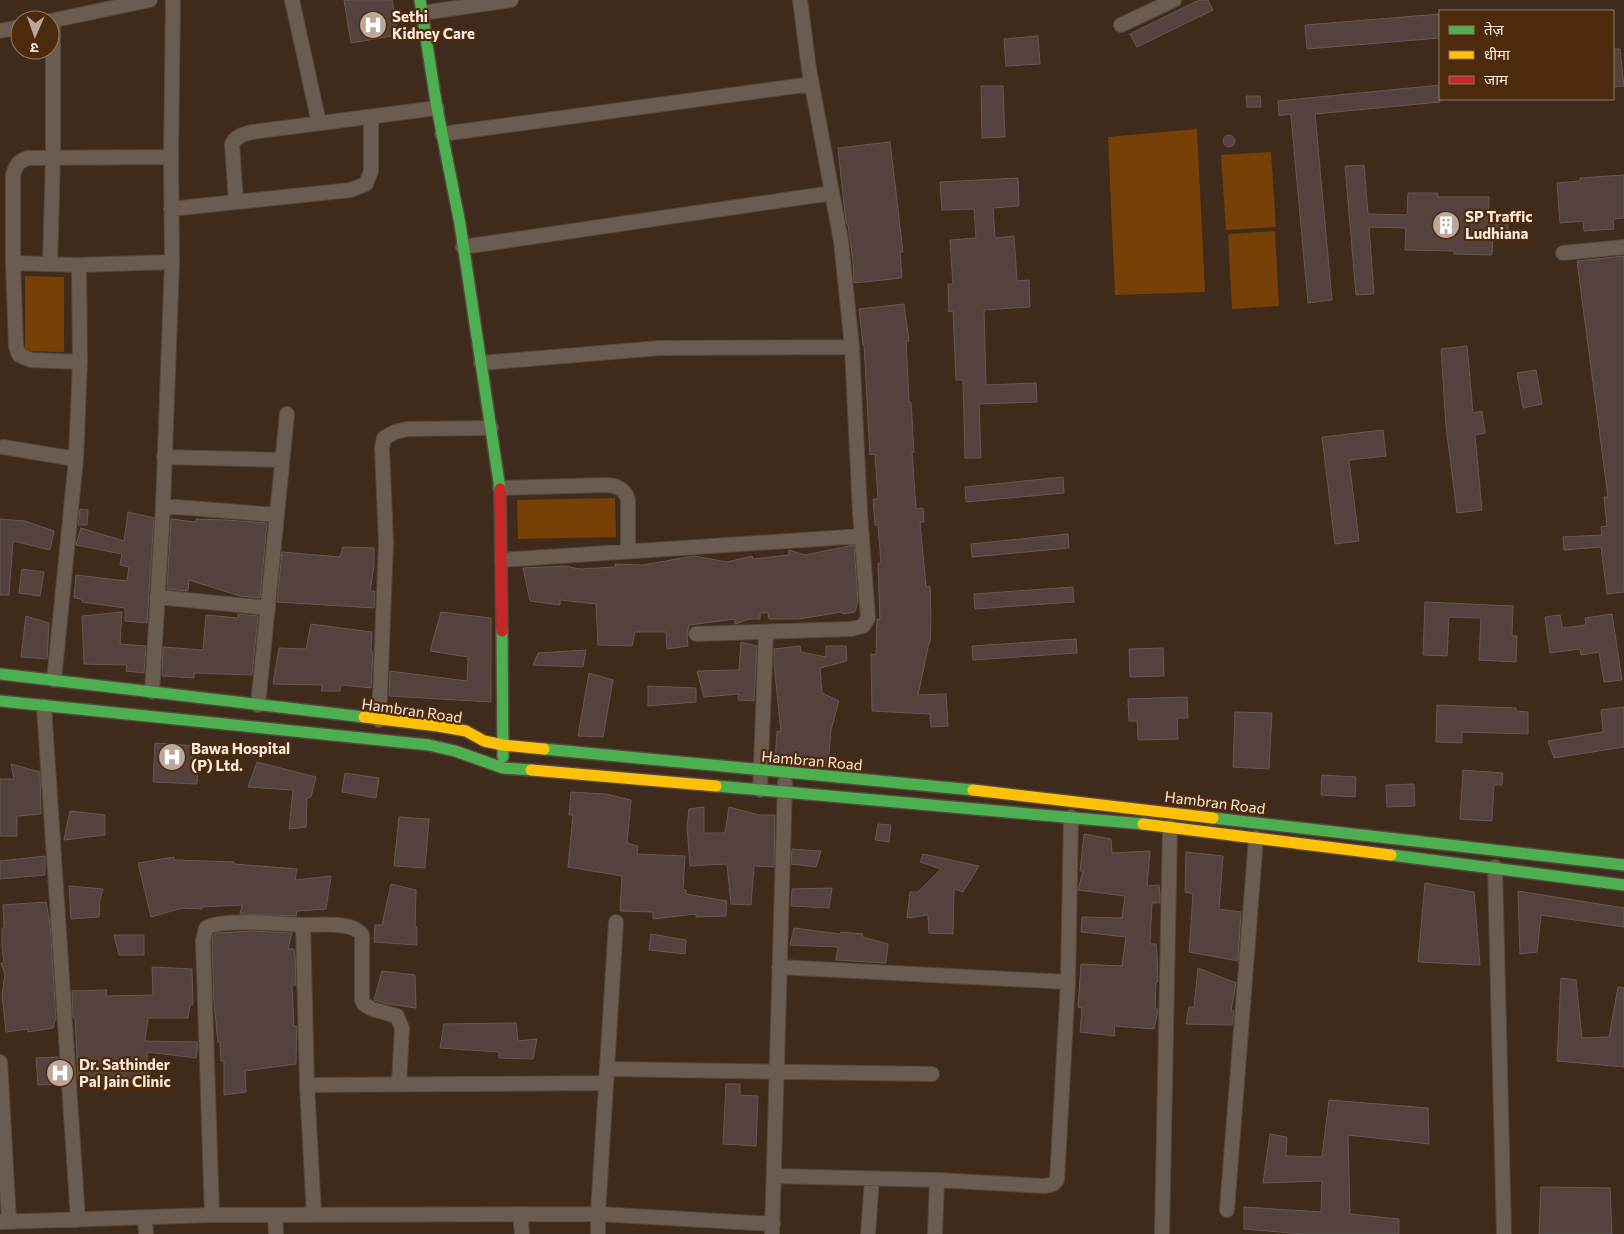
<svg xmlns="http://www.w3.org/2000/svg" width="1624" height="1234" viewBox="0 0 1624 1234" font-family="Commissioner,'Noto Sans Devanagari',sans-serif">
	<rect width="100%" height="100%" fill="#3e2b1b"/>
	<!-- green -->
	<path fill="#774006" d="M1197,129l8,163 -90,3 -7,-158z
		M1271,152l5,75 -50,3 -5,-75z
		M1275,231l4,75 -47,3 -4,-75z
		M25,276l39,1v75l-39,-1z
		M615,498l1,39 -98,2 -1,-39z"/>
	<!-- building -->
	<path fill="#53423e" stroke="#695854" d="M344,0h48l6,35 -47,8z
		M1199,0h9l5,10 -76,37 -7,-13z
		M1440,14v24l-133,11 -2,-24z
		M1038,36l2,28 -34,2 -2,-27z
		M1613,49h7l4,37 -11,1z
		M1440,85v17l-125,12 17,186 -24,3 -17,-187 -2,-2 -10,2 -1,-15z
		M981,86h22l2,51 -23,1z
		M1246,96h14l1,11h-14z
		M1223 141a6 6 0 1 1 12 0a6 6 0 1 1-12 0Z
		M890,142l13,110h-3l2,26 -48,5 -1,-22 -5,-36 -2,-2 -8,-75z
		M1364,165l4,49 39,1 1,-22h30l-1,4h52l-1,25h20v13h-15l-1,20 -38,-1v-3l-49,-1 1,-22 -37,-1 5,67 -18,1 -11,-129z
		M1624,175v43l-11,1 1,10 -30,2 -1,-10 -23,2 -3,-40 23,-2v-3z
		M1018,178l1,28 -26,2 2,30 19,-2 3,45 12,-1 1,27 -46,3 2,75 50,-2 1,19 -58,2 2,54h-16l-2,-78h-7l-3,-69 -4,1 -1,-28h5l-3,-44 26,-2 -2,-29 -32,1 -2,-28z
		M1624,256v336l-17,2 -6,-47 -37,3 -1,-13 39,-2 -1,-8 6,-1 -3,-29h4l-31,-236z
		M904,304l5,37h-3l3,61h2l3,50h-2l4,57 7,-1 1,14h-4l6,65 4,-1 1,35 -1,22h-1l-11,52 28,-1 2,32 -17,1 -1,-13 -58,-3 -1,-57 5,1 1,-36 3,1 -2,-57h3l-3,-38h-3l-2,-26h5l-3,-45 -5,1 -6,-110h-1l-4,-36z
		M1467,346l6,67 9,-2 3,22 -10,2 7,75 -25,3 -11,-87 -5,-77z
		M1536,370l6,34 -19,4 -6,-35z
		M1383,430l3,26 -37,4 10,81 -24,3 -13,-107z
		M1063,477l1,16 -98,9 -1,-15z
		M80,509l8,1 -1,15h-9z
		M128,512l26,6 -7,105 -22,-2v-13l-43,-6v-3l-8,-1 2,-23 51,6 2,-14 -9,-2 2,-11 -46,-9 5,-17 43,13z
		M0,519l25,2 29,10 -4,19 -37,-9 -4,54h-9z
		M171,519l25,3v-3l30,1 41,3 -7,75 -20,-2 -51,-16 -1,11 -21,-2z
		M1068,534l1,14 -97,9 -1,-13z
		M854,545l4,56 -3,11 -12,2 -1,-2 -43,7h-30l-1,-6h-8v6h-10l-15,5v-5l-46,6 -2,9 1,12 -21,3 -1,-17h-31l-3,14 -34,-1 -2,-41 -36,-4v5l-30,-4 -7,-33 42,-2 15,3 36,-2 -1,-3 28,1 51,-9 33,6 25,-6 1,3 36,-4v-5l16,5z
		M343,547l31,1v18l-4,25h5l-1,17 -97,-6 5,-50 58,5z
		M22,569l22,3 -4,24 -21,-3z
		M1073,587l1,15 -99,7 -1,-15z
		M1425,602l88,4 -1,30h5l-1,26 -37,-2 2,-42 -32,-1 -2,39 -24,-1z
		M122,612l-2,32 26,2 -2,27 -18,-2 1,-6 -43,-1 -2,-48z
		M441,612l50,6v84l-102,-6 1,-25 77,10 1,-24 -38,-6z
		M238,614l20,2 -6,59 -58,-2v5l-32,-2 1,-29 40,3 3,-35 32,3z
		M1612,614l10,66 -18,2 -5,-30 -18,3 -1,-6 -30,4 -5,-36 15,-2 2,13 24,-3 -1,-7z
		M26,616l23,7 -2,36 -26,-2z
		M311,624l61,8 -1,20h2l-2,36 -30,-3 -1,6h-19l1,-6 -49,-1 6,-36 27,1z
		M1076,639l1,14 -104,7 -1,-14z
		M741,642l16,4 -3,55 -16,-1 1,-6 -35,3 -7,-26 42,-1z
		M800,646l1,6 25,5v-11h20l1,15 -27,7 2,25 17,8 -8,29 -3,36 -53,-5 2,-30 4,1 -7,-69v-14z
		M1163,648l1,28 -34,1 -1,-28z
		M586,650l-3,17 -50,-2 5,-12z
		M589,673l24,7 -10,57 -25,-1z
		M648,686l48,2v14l-48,4z
		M1187,697l1,21h-11l1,21 -40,1 -1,-19h-8l-1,-22z
		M1437,705l79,3v3l12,1v22l-66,-2v11l-26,-1z
		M1624,707v40l-70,11 -6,-17 55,-9 -2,-22z
		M1235,712l37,1 -3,56 -36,-2z
		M155,743l44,3 -2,38 -44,-2z
		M257,762l59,15 -5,20 -4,1 -1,29 -17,2 4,-39 -45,-3z
		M11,764l29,8 1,42 -24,2v20h-17v-57h14z
		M1463,770l40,3 -1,12h-8l-2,36 -32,-2z
		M345,773l34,5 -3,20 -34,-6z
		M1322,775l34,2 -1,20 -34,-2z
		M1414,784l1,22 -28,1 -1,-22z
		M571,792l35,2 25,6 -4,43 11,3 -1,8 48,2 -2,33 3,1v4l41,7 -1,15 -30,1v-3l-43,5v-7l-33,-1 2,-35 -54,-9 5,-52h-4z
		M704,807v26h21l4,-26 30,8h16l-1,52 -20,-1 -3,39 -20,-1 -4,-40 -37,2 -3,-40 2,-17z
		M70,811l35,4v20l-41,5z
		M399,817l30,2 -4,49 -31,-2z
		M878,824l13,1 -2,17 -14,-2z
		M1084,834l27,5 1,14 38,-2 -3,35 12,-1 1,8v10h-8l-2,41h6l1,11 1,27h-2l-1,27h3v2l-4,18 -40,-3 1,10 -35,-4 2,-24 -4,-1 3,-43 41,2 4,-29 -45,-5 1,-15 40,1 3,-22 -47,-6 5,-19h-3z
		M792,849l29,2 -5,16 -25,-3z
		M1186,852l37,4 -4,53 22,3 -3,49 -49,-9 4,-58 -8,-2z
		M923,854l56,12 -16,26 -9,-3 -1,45 -24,-1 -1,-18 -21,3 3,-26h8l23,-23 -21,-7z
		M45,856v19l-45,4v-18z
		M174,857v3l60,2v2l63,5 -2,11 36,-4 -5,33 -29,2 -1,5 -56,-2 2,-9 -40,2v2l-20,-1 -31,9 -13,-54z
		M1425,883l49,9 6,73 -62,-3z
		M391,884l25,6 -1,37h2v18l-43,-3 1,-17h7z
		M69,886l34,3 -3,11 -1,17 -28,2z
		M832,888l-3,20 -38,-2 1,-17z
		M1518,891l106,17v19l-83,-12 -4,37 -17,2z
		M46,902l4,21 6,97h-1l-2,8 -25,4v-3l-22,3 -4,-37 3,-21 -4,-11h3l-2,-16v-19h2l-1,-23z
		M794,928l46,6 1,-2 22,2 -1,3 26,7 -2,19 -50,-3 2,-13 -48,-2z
		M253,931l39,2 -4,16h6l1,6 1,30h-4l2,41h3l-1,38 -51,7 1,21 -22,3v-34h-3l-1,-19h-2l-4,-39 -2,-61 1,-7 4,-2z
		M651,934l35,6 -1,14 -36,-4z
		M114,935h30v20h-25z
		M152,967l40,2 1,36h-3l-2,13h-40l-3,23 53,1 -2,16 -49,-6 1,25 -23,4v-4l-47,3 -3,-63 -2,1 -1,-27 35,-1 -1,6 47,-1z
		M1198,968l38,15 -5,28h3l-2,14 -46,-1 3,-17h5z
		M382,971l33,4 1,33 -28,-4 -14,-4z
		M1561,978l15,2 6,58 27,-1 9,-50 6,1v79l-67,-6z
		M516,1023l2,18 19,-2 -4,20 -34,-1v-6l-59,-4 4,-24z
		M58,1057l2,27 -22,1 -2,-27z
		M726,1084h14v11l18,1 -2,50 -33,-2z
		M1329,1100l99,8 1,36 -81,-9 2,79 49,5v15h-96l-59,-5v-22l77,5 1,-31 -59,2 7,-49 17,3 -1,19 36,1z
		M1541,1187l69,1 2,46h-73z"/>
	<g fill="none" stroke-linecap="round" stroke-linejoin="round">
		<!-- street casing -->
		<g stroke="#56483d" stroke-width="16">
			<path id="street" d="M292,0l27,123
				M422,13l89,-13
				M50,21l100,-21
				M1121,25l53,-25
				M0,31l20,-4
				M442,134l370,-50
				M236,202l115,-12 15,-6 5,-13v-54
				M171,209l65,-7 -4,-58c4,-8 12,-10 20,-12l185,-24
				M463,247l369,-54
				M1563,253l61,-6
				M13,263v-88c3,-10 5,-14 15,-17l143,-1
				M50,264l3,-106v-137
				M79,265l-66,-2 3,83 3,9 12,5 49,2
				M481,363l179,-15 192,-1
				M3,447l73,12
				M164,457l118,3
				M500,488l108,-3c10,1 17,4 20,15v51
				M163,506l114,9
				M502,560l360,-24
				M157,597l111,11
				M696,634l155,-5 12,-3 5,-8 -8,-105 -8,-166 -11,-106 -32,-172 -9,-69
				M54,680l22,-221 4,-97 -1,-97 93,-3
				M152,692l11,-186 9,-244 -1,-105 2,-157
				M258,705l29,-291
				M44,706l34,514
				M379,720l7,-178 -4,-94 2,-10 11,-6 12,-3 84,-1
				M760,790l6,-157
				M1495,867l9,367
				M303,925c16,0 50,-4 59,10v65l2,4 8,5 25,7 5,12 -3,56
				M779,967l289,15
				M0,1062l9,159
				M607,1069l325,5
				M307,1085l7,130
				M774,1176l163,4 108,6 8,-2 4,-4 11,-198 3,-165
				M1227,1210l29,-372
				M520,1214l2,20
				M212,1215l-9,-274 3,-13c18,-10 75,-4 97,-3l4,160 299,-2
				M275,1215l1,19
				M145,1218l1,16
				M0,1222l212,-7 386,-1 175,10
				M598,1234v-20l18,-292
				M772,1234l13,-452
				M868,1234l4,-55
				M935,1234l2,-54
				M1162,1234l8,-407"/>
		</g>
		<!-- fast casing -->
		<g stroke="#56483d" stroke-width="14">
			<path id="fast" d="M420,0l17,108 23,116 40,265
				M502,631l1,126
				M0,674l364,43
				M0,701l429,44 26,6 48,17 28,2
				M544,749l429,41
				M716,786l427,38
				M1213,818l411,47
				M1391,855l233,30"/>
		</g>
		<!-- slow casing -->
		<g stroke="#56483d" stroke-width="14">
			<path id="slow" d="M364,717l74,9 28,5 18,10 19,4 41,4
				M531,770l185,16
				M973,790l240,28
				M1143,824l248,31"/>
		</g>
		<!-- jam casing -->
		<g stroke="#56483d" stroke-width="14">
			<path id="jam" d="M500,489l2,142"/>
		</g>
		<!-- street -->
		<use href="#street" stroke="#6a5c50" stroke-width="14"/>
		<!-- fast -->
		<use href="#fast" stroke="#4caf50" stroke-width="11"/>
		<!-- slow -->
		<use href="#slow" stroke="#ffc107" stroke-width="11"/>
		<!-- jam -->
		<use href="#jam" stroke="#c62828" stroke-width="11"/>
	</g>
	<!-- icons -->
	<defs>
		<g id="hospital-disc" transform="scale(1.4375)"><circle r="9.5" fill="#bba89a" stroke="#4d2a0c"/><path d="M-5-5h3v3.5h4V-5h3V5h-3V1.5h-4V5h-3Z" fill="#fff"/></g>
		<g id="building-disc" transform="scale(1.4375)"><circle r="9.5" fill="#bba89a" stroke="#4d2a0c"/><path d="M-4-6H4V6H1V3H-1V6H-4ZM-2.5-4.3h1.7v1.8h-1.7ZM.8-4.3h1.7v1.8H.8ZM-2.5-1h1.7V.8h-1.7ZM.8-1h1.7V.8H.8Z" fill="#fff"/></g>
	</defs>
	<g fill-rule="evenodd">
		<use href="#hospital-disc" x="373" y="25"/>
		<use href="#building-disc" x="1446" y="225"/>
		<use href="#hospital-disc" x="172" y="757"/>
		<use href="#hospital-disc" x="60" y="1073"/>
	</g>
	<g text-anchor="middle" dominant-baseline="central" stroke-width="4.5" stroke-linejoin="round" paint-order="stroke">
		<!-- poi labels -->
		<g font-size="15" font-weight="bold" fill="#feebdf" stroke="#4d2a0c" text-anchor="start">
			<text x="392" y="16">Sethi<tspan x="392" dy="17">Kidney Care</tspan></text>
			<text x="1465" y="216">SP Traffic<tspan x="1465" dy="17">Ludhiana</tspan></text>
			<text x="191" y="748">Bawa Hospital<tspan x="191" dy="17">(P) Ltd.</tspan></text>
			<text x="79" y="1064">Dr. Sathinder<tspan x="79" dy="17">Pal Jain Clinic</tspan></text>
		</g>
		<!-- street labels -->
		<g font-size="15" fill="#feebdf" stroke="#4d2a0c">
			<text transform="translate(412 710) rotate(8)">Hambran Road</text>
			<text transform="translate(812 760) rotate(5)">Hambran Road</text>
			<text transform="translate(1215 802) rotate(7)">Hambran Road</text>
		</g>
	</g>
	<!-- legend -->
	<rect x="1439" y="10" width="175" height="90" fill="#4d2a0c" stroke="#947760"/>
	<rect x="1449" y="26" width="25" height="8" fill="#4caf50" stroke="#947760"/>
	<text x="1484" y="35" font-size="15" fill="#feebdf">तेज़</text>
	<rect x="1449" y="51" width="25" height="8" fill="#ffc107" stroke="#947760"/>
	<text x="1484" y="60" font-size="15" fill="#feebdf">धीमा</text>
	<rect x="1449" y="76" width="25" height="8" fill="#c62828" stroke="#947760"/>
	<text x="1484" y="85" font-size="15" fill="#feebdf">जाम</text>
	<!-- north arrow -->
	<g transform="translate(35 35) rotate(182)"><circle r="24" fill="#4d2a0c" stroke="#947760"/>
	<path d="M0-4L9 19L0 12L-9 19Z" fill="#bba89a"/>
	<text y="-8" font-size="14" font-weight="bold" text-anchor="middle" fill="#feebdf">उ</text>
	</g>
</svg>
